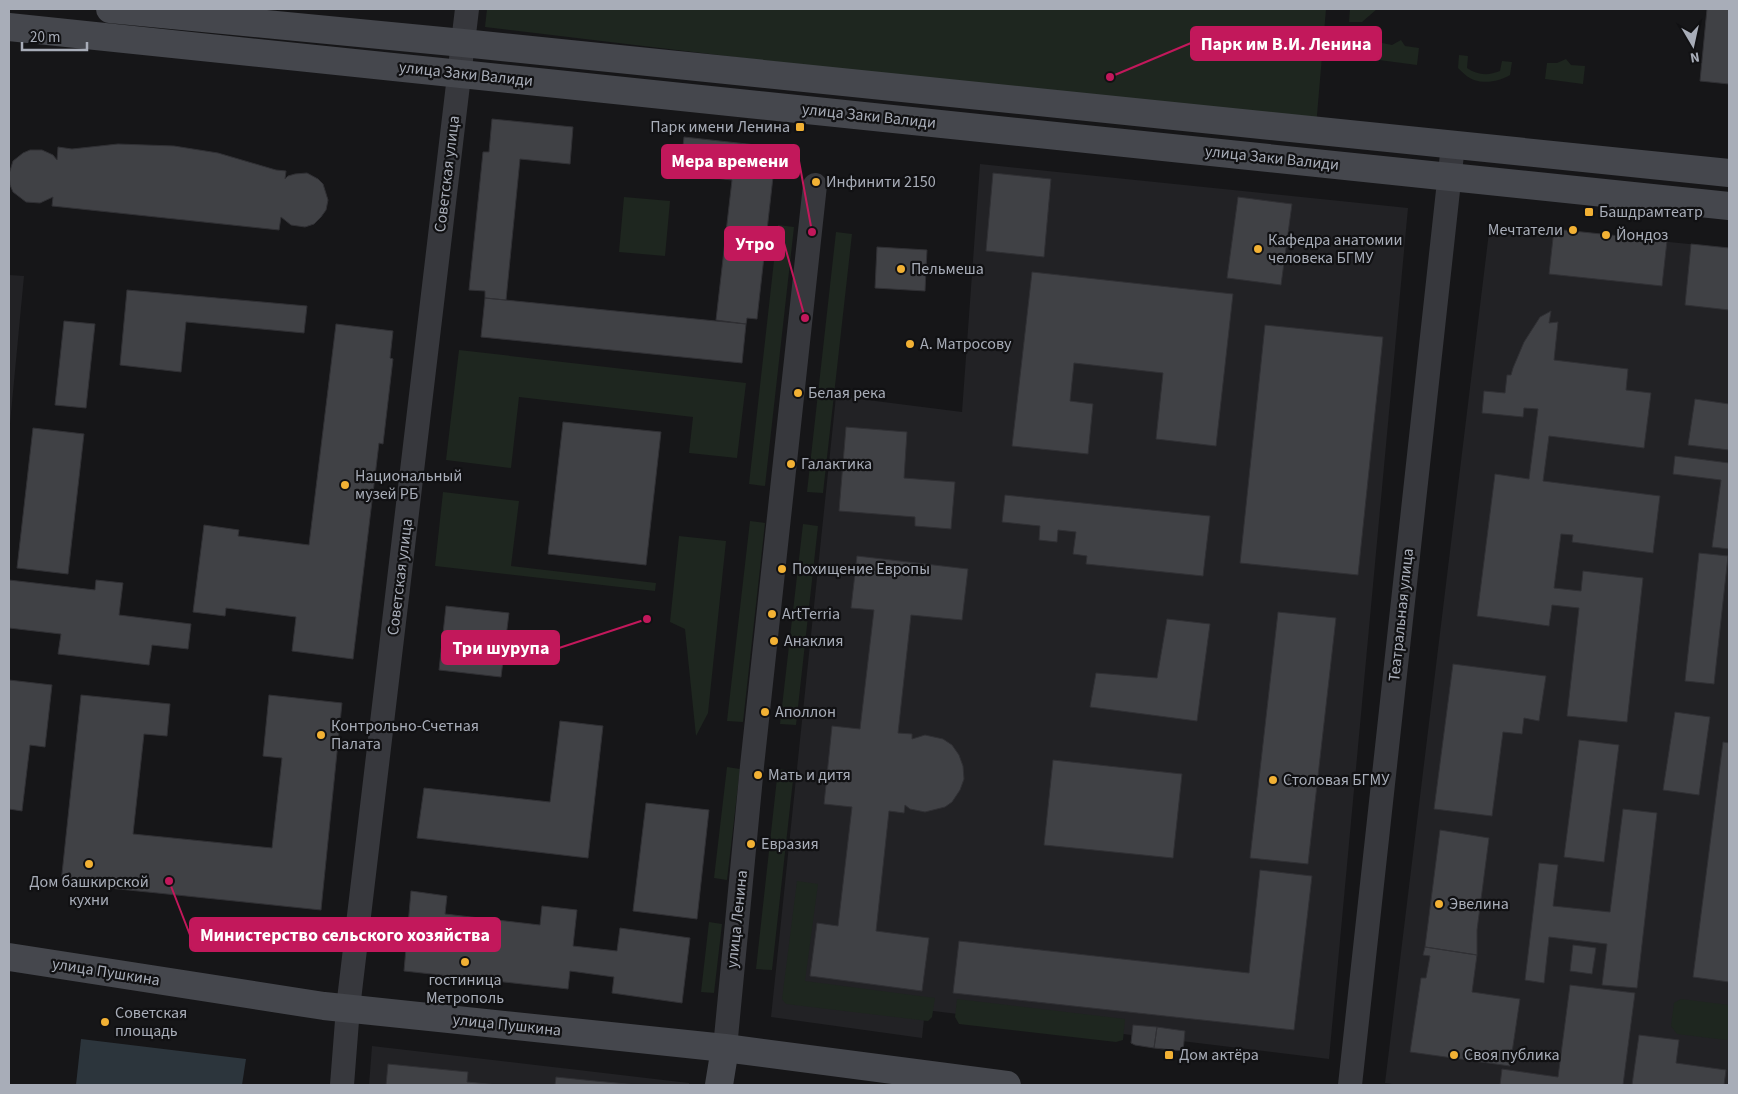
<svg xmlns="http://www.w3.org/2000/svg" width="1738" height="1094" viewBox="0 0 1738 1094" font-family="'Source Sans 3',sans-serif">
	<rect width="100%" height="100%" fill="#161618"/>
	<!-- built -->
	<path fill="#222225" d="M980,164l428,44 -79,851 -404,-49 -3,28 -151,-21 65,-621 126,16z
		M1490,224l239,24v837h-329l-15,-2z
		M9,275l15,1 -15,158z
		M372,1046l317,37v2h-320z"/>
	<!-- green -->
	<path fill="#1e261f" d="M487,9h839l-10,118 -831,-100z
		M1350,9h27l-15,13h-13z
		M1401,40l4,6 14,2 -2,17 -38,-5 3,-17 10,2z
		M1459,55l9,1 -1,12c10,7 21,8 33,3l2,-10 10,1 -2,13c-10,6 -24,9 -36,5 -6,-2 -12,-8 -16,-12z
		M1566,59l5,6 14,1 -2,18 -38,-5 2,-16h10z
		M624,197l46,4 -5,55 -46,-4z
		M778,225l16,2 -29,259 -16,-2z
		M836,232l16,2 -29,259 -16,-1z
		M459,350l287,33 -9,75 -48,-5 4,-36 -174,-20 -8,71 -65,-8z
		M443,492l76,9 -8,65 145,17 -1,8 -220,-25z
		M750,521l15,2 -22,199 -16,-1z
		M803,524l15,2 -22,199 -16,-1z
		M679,536l47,5 -18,172 -12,23 -11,-107 -15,-7z
		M727,767l13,2 -13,111 -13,-2z
		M778,769l16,2 -22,199 -16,-1z
		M797,881l21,3 -13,97 130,17 -3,19 -4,4 -142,-17 -4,-5z
		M709,922l13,2 -8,69 -13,-1z
		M957,999l168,20 -2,21 -7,2 -157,-18 -4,-7z
		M1681,999l48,6v34l-3,1 -49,-6 -6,-8 3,-23z"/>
	<!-- water -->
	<path fill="#2c353c" d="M81,1039l165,20 -4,26h-166z"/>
	<!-- building -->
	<path fill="#404145" stroke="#303034" d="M1707,9h22v75l-29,-3z
		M492,119l81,8 -3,37 -50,-5 -14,141 -21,-2v-7l-16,-1 14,-138h6z
		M684,137l81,9 -3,29 11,2 -16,142 -10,-1 -1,6 -30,-4 16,-140 -52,-6z
		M118,144l56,2 44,7 58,17 10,1 -1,8 3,-3 7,-2 12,-1 11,6 5,5 5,16 -2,10 -5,7 -7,7 -9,3 -14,-2 -10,-8 -2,13 -227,-24 1,-9 -13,6 -14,-1 -13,-10 -3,-7 -1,-11 4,-13 10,-8 7,-3h12l11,5 4,5 1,-13 14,2z
		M993,173l58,6 -7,78 -58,-6z
		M1238,197l54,7 -11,81 -54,-7z
		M1554,229l113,12 -5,45 -113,-12z
		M1691,244l38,4v62l-44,-5z
		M877,247l50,3 -2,41 -50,-3z
		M1032,272l201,22 -17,152 -60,-7 7,-66 -89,-10 -4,38 23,3 -5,50 -76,-8z
		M127,290l180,16 -3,27 -118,-11 -5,50 -61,-7z
		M485,298l261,26 -4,39 -261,-26z
		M1551,311l-2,12 9,-1 -4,38 74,9 -2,21 25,3 -7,55 -95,-12 -6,45 117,15 -7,57 -81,-11 1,-7 -12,-1 -7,54 27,3 2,-20 60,7 -16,144 -60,-6 12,-108 -27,-3 -3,21 -72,-10 18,-142 34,5 9,-70 -14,-1 -1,9 -41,-4 2,-22 21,2 2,-18h4l2,-7 11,-26 16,-25z
		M64,321l31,3 -9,84 -31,-3z
		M336,324l57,7 -3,27 3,1 -10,85 -4,-1 -26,216 -61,-8 4,-34 -70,-9 -1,8 -32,-4 11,-87 35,5 -1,6 71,9z
		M1265,325l118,12 -25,238 -118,-12z
		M1695,399l34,5v46l-41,-5z
		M563,422l98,10 -15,133 -98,-11z
		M846,427l61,5 -3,46 51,4 -4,47 -36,-3v-9l-76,-6z
		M33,428l51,6 -16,140 -51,-6z
		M1675,456l54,7v86l-17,-2 9,-67 -48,-6z
		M1005,495l205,21 -7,60 -117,-12 1,-8 -14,-2 3,-22 -18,-2 -1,12 -18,-2 1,-14 -38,-4z
		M1699,553l29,3 -14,128 -29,-3z
		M857,556l111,13 -6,51 -51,-5 -13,118 14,1v5l13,-4 18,4 9,6 7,10 4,11 1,13 -4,11 -8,12 -7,5 -20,5 -15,-3 -5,-4 -1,8 -15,-2 -13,120 53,7 -7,53 -112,-15 7,-53 21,3 14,-119 -28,-3 8,-78 28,3 14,-119 -23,-2z
		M9,580l86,10 1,-10 27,3 -4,32 72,9 -3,25 -36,-4 -3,20 -91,-11 3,-20 -52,-6z
		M446,606l63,7 -8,64 -62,-7z
		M1278,612l58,6 -28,246 -58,-6z
		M1167,619l43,5 -13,97 -107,-14 6,-34 61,5z
		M1453,664l93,12 -7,45 -15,-3 -2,16 -19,-2 -11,84 -58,-7z
		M9,680l43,5 -7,62 -15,-2 -8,66 -13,-2z
		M81,695l89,9 -3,32 -23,-2 -11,100 139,14 10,-90 -19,-2 6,-61 73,8 -21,207 -260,-27z
		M1675,712l35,5 -11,78 -36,-5z
		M560,721l43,5 -15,132 -171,-20 7,-50 126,14z
		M1579,740l40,5 -15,117 -40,-5z
		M1723,742l6,1v239l-36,-5z
		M1053,760l129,14 -9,84 -129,-13z
		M646,803l63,7 -12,109 -64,-8z
		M1623,809l34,4 -20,175 -35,-3 5,-41 -58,-7 -5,46 -19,-3 14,-117 19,2 -5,41 57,6z
		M1440,830l49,8 -12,92v25l-52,-8z
		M1260,870l52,6 -18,154 -341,-37 6,-52 290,32z
		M411,891l36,5 -2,18 95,11 2,-19 35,4 -4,36 44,5 3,-23 70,10 -8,65 -70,-10 2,-16 -44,-6 -2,18 -164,-18z
		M1573,945l23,3 -4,26 -22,-3z
		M1425,947l52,8 -5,37 48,7 -10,67 -100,-14 11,-74h5l4,-22 -7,-1z
		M1570,985l65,8 -12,92h-123l2,-16 56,8z
		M1133,1025l24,2 -3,21 -19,-3 -4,-2z
		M1157,1027l28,4 -2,20 -29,-3z
		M1639,1035l40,5 -3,23 50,7 -2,15h-92z
		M388,1064l80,8 -1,10 31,3h-112z
		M556,1077l29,3 52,5h-82z"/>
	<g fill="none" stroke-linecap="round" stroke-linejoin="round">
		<!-- street -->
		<path stroke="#37383d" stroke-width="24" d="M725,1048l27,-282 63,-581
			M342,1085l6,-77 119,-999
			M1350,1085l103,-940"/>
		<!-- secondary -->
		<path stroke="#45474d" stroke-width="28" d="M110,9l353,34 1266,130
			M9,27l1720,179
			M9,957l315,49 401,42 282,37
			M719,1085l6,-37"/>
	</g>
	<!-- markers -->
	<g fill="#f2b134" stroke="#111113" stroke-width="2">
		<rect x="795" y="122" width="10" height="10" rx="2.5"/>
		<circle cx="816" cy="182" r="5"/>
		<rect x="1584" y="207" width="10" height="10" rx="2.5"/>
		<circle cx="1573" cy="230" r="5"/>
		<circle cx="1606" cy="235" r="5"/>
		<circle cx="1258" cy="249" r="5"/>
		<circle cx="901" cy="269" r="5"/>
		<circle cx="910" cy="344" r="5"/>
		<circle cx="798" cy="393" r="5"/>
		<circle cx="791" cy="464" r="5"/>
		<circle cx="345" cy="485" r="5"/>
		<circle cx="782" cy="569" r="5"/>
		<circle cx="772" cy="614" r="5"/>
		<circle cx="774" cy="641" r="5"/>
		<circle cx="765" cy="712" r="5"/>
		<circle cx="321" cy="735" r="5"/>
		<circle cx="758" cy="775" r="5"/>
		<circle cx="1273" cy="780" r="5"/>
		<circle cx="751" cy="844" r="5"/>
		<circle cx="89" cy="864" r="5"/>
		<circle cx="1439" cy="904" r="5"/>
		<circle cx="465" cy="962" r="5"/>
		<circle cx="105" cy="1022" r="5"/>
		<rect x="1164" y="1050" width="10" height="10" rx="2.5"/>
		<circle cx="1454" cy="1055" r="5"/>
	</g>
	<g text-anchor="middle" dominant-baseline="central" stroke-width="4.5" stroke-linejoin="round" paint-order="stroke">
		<!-- street labels -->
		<g font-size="16" fill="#a8adb8" stroke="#111113">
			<text transform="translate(466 74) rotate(6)">улица Заки Валиди</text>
			<text transform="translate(869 116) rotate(6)">улица Заки Валиди</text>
			<text transform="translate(1272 158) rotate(6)">улица Заки Валиди</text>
			<text transform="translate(447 174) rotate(-83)">Советская улица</text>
			<text transform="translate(400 577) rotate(-83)">Советская улица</text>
			<text transform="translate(1401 615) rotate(-84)">Театральная улица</text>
			<text transform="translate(737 919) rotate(-84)">улица Ленина</text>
			<text transform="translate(106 972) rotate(9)">улица Пушкина</text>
			<text transform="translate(507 1025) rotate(6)">улица Пушкина</text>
		</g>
		<!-- poi labels -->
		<g font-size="16" fill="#a8adb8" stroke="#111113" text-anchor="start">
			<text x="790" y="127" text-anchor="end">Парк имени Ленина</text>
			<text x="826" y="182">Инфинити 2150</text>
			<text x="1599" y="212">Башдрамтеатр</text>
			<text x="1563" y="230" text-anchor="end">Мечтатели</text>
			<text x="1616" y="235">Йондоз</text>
			<text x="1268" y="240">Кафедра анатомии<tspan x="1268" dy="18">человека БГМУ</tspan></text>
			<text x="911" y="269">Пельмеша</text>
			<text x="920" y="344">А. Матросову</text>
			<text x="808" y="393">Белая река</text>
			<text x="801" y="464">Галактика</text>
			<text x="355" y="476">Национальный<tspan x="355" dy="18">музей РБ</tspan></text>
			<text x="792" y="569">Похищение Европы</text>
			<text x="782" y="614">ArtTerria</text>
			<text x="784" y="641">Анаклия</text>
			<text x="775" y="712">Аполлон</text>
			<text x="331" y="726">Контрольно-Счетная<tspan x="331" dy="18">Палата</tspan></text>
			<text x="768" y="775">Мать и дитя</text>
			<text x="1283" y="780">Столовая БГМУ</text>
			<text x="761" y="844">Евразия</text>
			<text x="89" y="882" text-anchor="middle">Дом башкирской<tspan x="89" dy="18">кухни</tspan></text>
			<text x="1449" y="904">Эвелина</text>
			<text x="465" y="980" text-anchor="middle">гостиница<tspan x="465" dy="18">Метрополь</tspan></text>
			<text x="115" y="1013">Советская<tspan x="115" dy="18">площадь</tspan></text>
			<text x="1179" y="1055">Дом актёра</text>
			<text x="1464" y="1055">Своя публика</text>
		</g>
	</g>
	<!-- callouts -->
	<path fill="none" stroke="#c2185b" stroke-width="2" d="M1110 77L1191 43M812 232L799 161M805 318L784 243M647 619L559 648M169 881L190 935"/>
	<g fill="#c2185b" stroke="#111113" stroke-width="2">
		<circle cx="1110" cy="77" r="5"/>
		<circle cx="812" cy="232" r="5"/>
		<circle cx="805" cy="318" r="5"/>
		<circle cx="647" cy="619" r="5"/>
		<circle cx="169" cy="881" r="5"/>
	</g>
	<g fill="#c2185b" stroke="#c2185b" stroke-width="2">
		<rect x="1191" y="27" width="190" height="33" rx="5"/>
		<rect x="662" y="145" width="137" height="33" rx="5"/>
		<rect x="725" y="227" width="59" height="33" rx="5"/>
		<rect x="442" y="631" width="117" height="33" rx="5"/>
		<rect x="190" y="918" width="310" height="33" rx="5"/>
	</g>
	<g font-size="18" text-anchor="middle" font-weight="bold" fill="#fff">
		<text x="1286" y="50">Парк им В.И. Ленина</text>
		<text x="730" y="167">Мера времени</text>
		<text x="755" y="250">Утро</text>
		<text x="501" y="654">Три шурупа</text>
		<text x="345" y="941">Министерство сельского хозяйства</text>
	</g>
	<!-- border -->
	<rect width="1738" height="1094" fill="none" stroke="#a8adb8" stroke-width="20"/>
	<!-- north arrow -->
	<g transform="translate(1693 45) rotate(171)" stroke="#111113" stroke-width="4" paint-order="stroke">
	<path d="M0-4L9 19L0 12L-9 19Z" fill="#a8adb8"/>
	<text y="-8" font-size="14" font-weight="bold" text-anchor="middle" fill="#a8adb8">N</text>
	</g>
	<!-- scale -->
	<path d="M22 42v8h65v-8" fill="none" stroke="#a8adb8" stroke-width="2.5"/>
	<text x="30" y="42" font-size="15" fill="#a8adb8" stroke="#111113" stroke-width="4" paint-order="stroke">20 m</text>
</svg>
